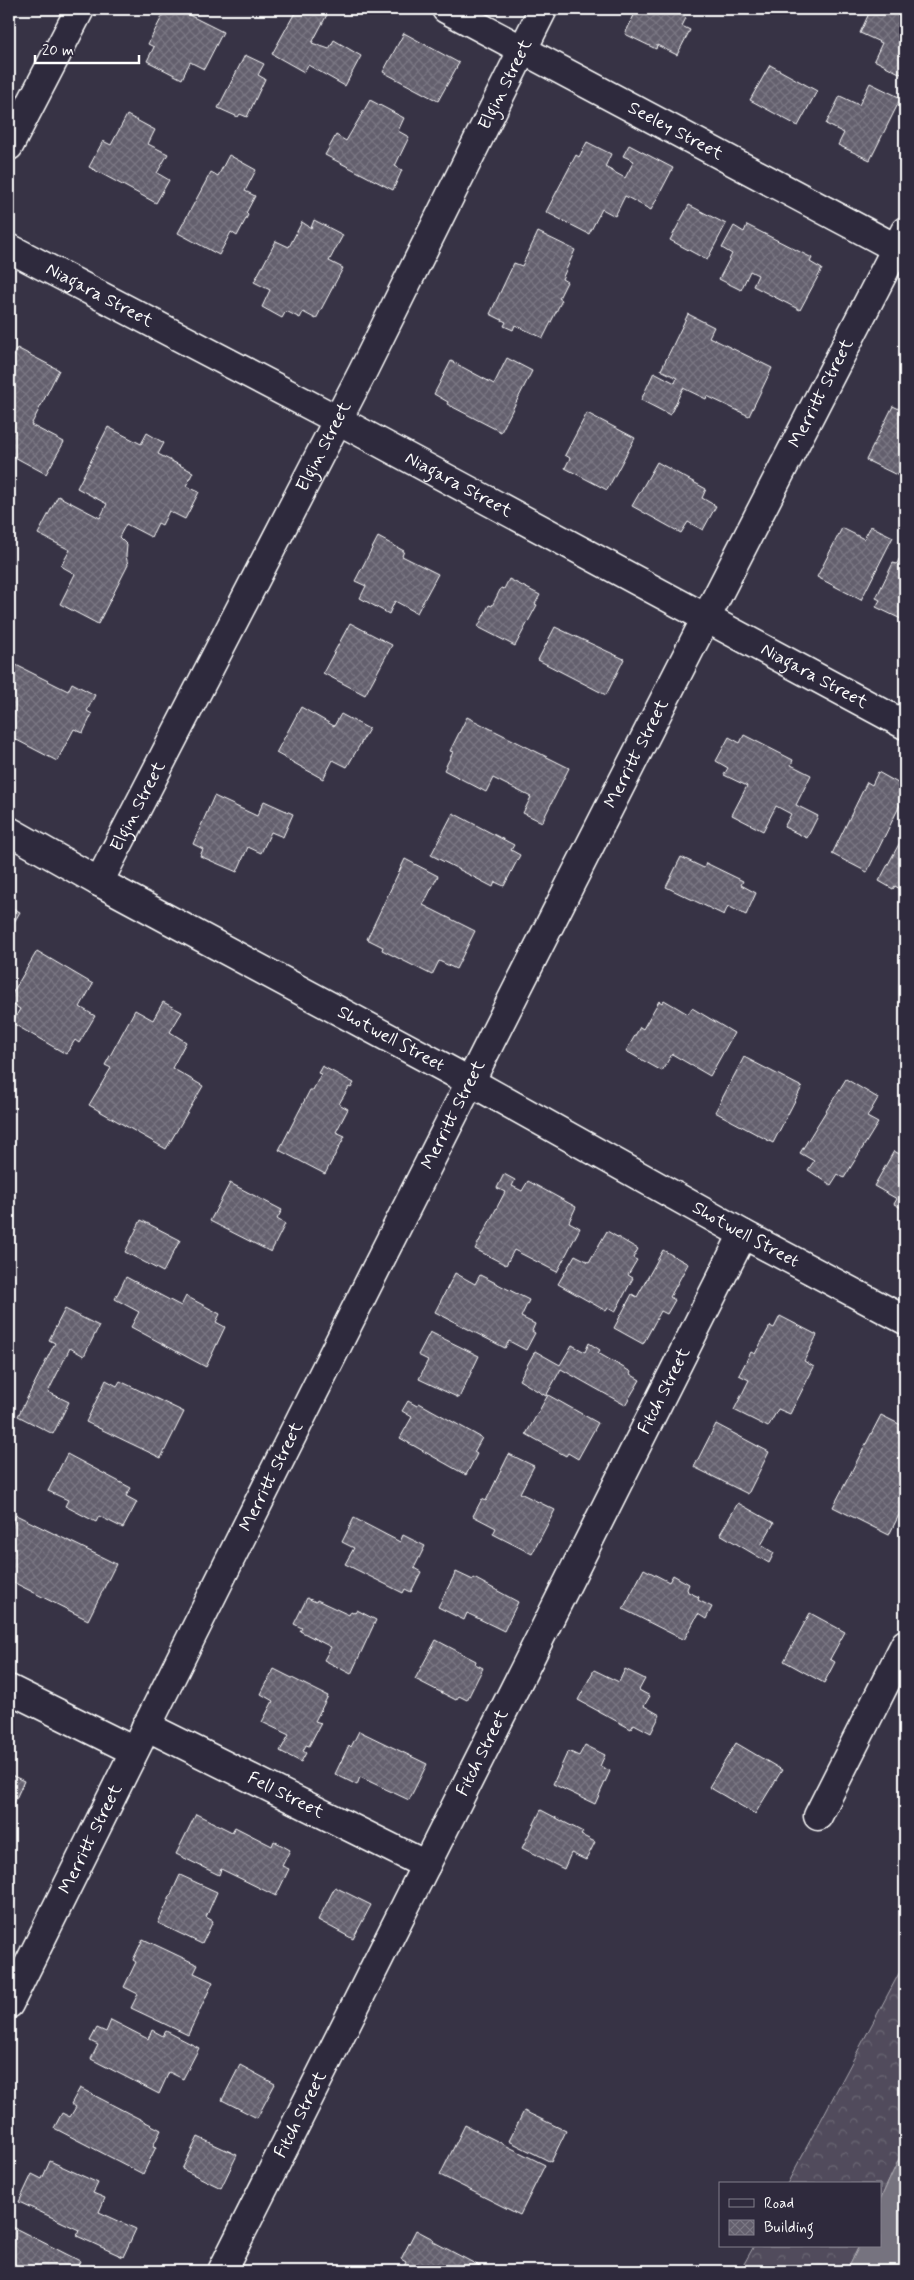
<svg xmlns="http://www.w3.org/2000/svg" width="914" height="2280" viewBox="0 0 914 2280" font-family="Mynerve,sans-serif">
	<defs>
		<pattern id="forest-crowns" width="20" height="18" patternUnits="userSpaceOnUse" patternTransform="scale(1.25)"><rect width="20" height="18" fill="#514c5c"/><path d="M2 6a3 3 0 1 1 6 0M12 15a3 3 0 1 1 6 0" fill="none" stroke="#6b6774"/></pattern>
		<pattern id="building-cross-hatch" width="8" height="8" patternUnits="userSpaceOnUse" patternTransform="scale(1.25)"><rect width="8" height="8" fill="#635f6d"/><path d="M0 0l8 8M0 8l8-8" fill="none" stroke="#7a7783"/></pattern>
	</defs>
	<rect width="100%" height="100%" fill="#373345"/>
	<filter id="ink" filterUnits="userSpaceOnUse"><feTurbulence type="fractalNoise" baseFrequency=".02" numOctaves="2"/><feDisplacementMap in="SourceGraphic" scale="10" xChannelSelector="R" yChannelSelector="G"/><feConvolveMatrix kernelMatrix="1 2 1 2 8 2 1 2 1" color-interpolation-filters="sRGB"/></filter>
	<g filter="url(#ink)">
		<!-- forest -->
		<path fill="url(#forest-crowns)" stroke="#a8a6ae" d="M904,1964l1,182 -25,54v-16h-93z
			M754,2246h105l-12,25h-107z"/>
		<!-- water -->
		<path fill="#76737f" stroke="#adabb2" d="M905,2146v125h-58l12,-25h21v-46z"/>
		<!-- building -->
		<path fill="url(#building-cross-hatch)" stroke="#fff" d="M166,9h11l46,23 -19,37 -14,-7 -8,17 -35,-18 7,-14 -6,-3z
			M297,9h33l-18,34 17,6 5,-9 27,16 -16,30 -37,-21 -4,7 -32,-18z
			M637,9h32l17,9 -4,8 8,4 -13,25 -20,-10 -1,4 -31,-15z
			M871,9h34v67l-31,-16 8,-17 -22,-10z
			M404,33l55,30 -21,38 -55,-29z
			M245,55l19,9 -6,11 7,4 -18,38 -7,-3 -2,3 -20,-9z
			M770,65l47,26 -19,35 -48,-26z
			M870,83l31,15 -31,62 -32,-15 6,-12 -18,-9 14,-28 19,9z
			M370,100l34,18 -6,13 11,6 -14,29 7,4 -9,20 -68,-35 11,-20 10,6z
			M127,115l28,15 -7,14 20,10 -11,19 12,7 -13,23 -67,-36 14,-26 8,4z
			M587,142l24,12 -6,13 20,11 9,-17 -11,-5 6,-11 44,23 -22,42 -26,-14 -10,20 -13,-7 -13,25 -43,-22 30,-57 3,2z
			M229,155l27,15 -11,21 10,5 -9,17 2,2 -11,21 -6,-4 -12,23 -41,-22 33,-61 7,4z
			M689,205l37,19 -19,36 -37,-20z
			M314,220l29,15 -14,26 14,7 -27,51 -13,-7 -3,6 -14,-7 -4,7 -20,-11 8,-17 -16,-8 22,-41 13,6 13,-25 9,6z
			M747,225l65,33 -2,4 12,7 -22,41 -47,-24 5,-11 -8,-4 -9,19 -22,-11 13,-25 -10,-6 12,-22 10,6z
			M538,232l37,18 -13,29 5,3 -8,16 3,2 -19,38 -28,-13 -2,5 -9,-4 2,-4 -16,-8 24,-51 8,3z
			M688,314l26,13 -5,10 63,31 -23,48 -42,-20 -1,3 -23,-11 -13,27 -29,-15 13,-28 21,11 2,-5 -16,-8z
			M17,348l42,22 -28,55 33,17 -18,32 -37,-20 1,-59 -1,-1v-31z
			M507,358l25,13 -31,61 -54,-28 1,-2 -14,-8 17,-33 43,23z
			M893,406l12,6v67l-39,-19z
			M587,413l48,25 -28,52 -42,-22 5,-10 -5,-3z
			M108,427l33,17 6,-11 17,10 -6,11 35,18 -7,14 13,6 -14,27 -16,-8 -7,14 -4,-2 -7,14 -25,-13 -7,13 8,8 -1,11 2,9 -30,59 -38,-20 15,-30 -14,-8 9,-16 -32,-16 20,-38 42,22 7,-14 -30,-16z
			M657,462l49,27 -4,9 14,8 -13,24 -15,-8 -7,11 -49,-27z
			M871,526l22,11 -32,63 -44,-23 25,-49 22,11z
			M378,537l26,14 -2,5 36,18 -21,39 -22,-12 -6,13 -29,-16 6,-12 -11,-5z
			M899,559l6,3v59l-29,-14 4,-7 -4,-2 17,-35 4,1z
			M509,579l31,16 -5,9 2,1 -22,41 -37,-19 11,-22 3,1 9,-18 3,1z
			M350,623l42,22 -27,50 -42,-22z
			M555,627l69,32 -18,36 -68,-35z
			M10,662l58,29 4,-8 23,12 -8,16 5,3 -9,19 -9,-4 -17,32 -48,-25z
			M301,707l33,19 7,-12 28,15 -22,38 -14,-7 -10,19 -47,-26z
			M467,717l102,51 -27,54 -19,-9 8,-16 -38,-19 -7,14 -42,-22 9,-18 -3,-1z
			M744,735l49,25 -2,5 20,10 -15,30 22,11 -11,22 -23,-11 7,-13 -15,-8 -13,25 -31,-16 15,-29 -23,-11 4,-7 -12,-7 13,-24 11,6z
			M878,772l27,15 -6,13 3,1 -35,71 -35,-18 35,-72 5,3z
			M214,796l43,20 7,-15 29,13 -10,23 -12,-5 -10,21 -13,-6 -11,25 -37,-16 3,-7 -10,-5z
			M453,813l61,32 -3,5 9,5 -16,31 -9,-4 -2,5 -62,-32z
			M905,833v59l-10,-6 -2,3 -14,-8z
			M681,857l23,11 2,-5 37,18 -2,4 15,8 -10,22 -18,-9 -4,9 -58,-28z
			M405,859l33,17 -15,29 52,26 -19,38 -17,-8 -7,14 -50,-25 1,-3 -16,-8z
			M9,906l11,6 -11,19z
			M37,951l56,33 -13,23 15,9 -16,27 -4,-3 -9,14 -54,-31 8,-14 -11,-7v-3z
			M664,1000l24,14 4,-6 42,25 -24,43 -38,-22 -10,17 -36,-20 14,-24 3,2 16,-28 3,2z
			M163,1002l19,10 -12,20 16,10 -14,26 31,18 -37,63 -77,-44 22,-37 -6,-3 30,-55 18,10z
			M744,1057l58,30 -29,56 -58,-31z
			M322,1066l32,17 -3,5 -2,-1 -10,17 9,5 -12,23 9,4 -20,38 -46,-24 31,-60h3l8,-16 -3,-1z
			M846,1079l32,19 -11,19 11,6 -34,55 -6,-4 -7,11 -23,-15 6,-9 -14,-8z
			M894,1151l11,6v53l-11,-6 3,-5 -23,-13z
			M504,1174l11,6 -3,6 10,5 6,-10 48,26 -7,15 11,6 -23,44 -43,-22 -8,15 -31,-16 30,-57 -8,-4z
			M230,1183l52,27 -5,9 8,5 -14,28 -61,-31z
			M141,1220l39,20 -17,32 -38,-20z
			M607,1231l31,18 -5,9 4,2 -9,15 5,3 -18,34 -7,-4 -2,3 -48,-27 17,-29 14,7z
			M663,1250l25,14 -18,33 5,3 -8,14 -6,-3 -18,33 -29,-16 18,-34 5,3z
			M455,1273l20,11 5,-9 49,25 -8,17 14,7 -3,7 3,2 -9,17 -17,-9 -4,7 -70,-36z
			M126,1277l55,29 5,-10 34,18 -4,8 9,5 -19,40 -75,-40 8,-15 -24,-13z
			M65,1309l34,17 -15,30 -14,-8 -22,44 21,10 -16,32 -35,-18 37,-73 -6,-3z
			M780,1316l37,19 -13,26 10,6 -24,47 -12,-5 -10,18 -34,-17 15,-30 -10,-5 12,-23 4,2 15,-28 4,2z
			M430,1332l49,24 -20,42 -40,-19 9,-19 -10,-5z
			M589,1343l11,7 -2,3 33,19 -1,2 10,6 -15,25 -64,-36 -15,27 -27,-16 16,-29 25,14 12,-20 13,7z
			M106,1380l11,6 3,-5 64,31 -23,46 -75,-36z
			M548,1395l50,28 -20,36 -10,-6 -2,3 -40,-22z
			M408,1401l9,5 2,-3 63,35 -8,14 3,2 -11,21 -66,-37 12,-21 -10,-6z
			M881,1415l24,12v76l-16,32 -56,-28z
			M716,1424l53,28 -21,42 -54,-27z
			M67,1454l64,34 -5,8 11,6 -14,26 -24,-12 -3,6 -31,-16 3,-6 -20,-9z
			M509,1454l25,12 -14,27 35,17 -23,44 -39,-20 3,-6 -23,-12 9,-17 4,2z
			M738,1503l36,20 -13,22 13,8 -5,10 -49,-29z
			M16,1515l100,49 -28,56 -79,-40v-49z
			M354,1518l46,24 3,-7 22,11 -11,22 7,4 -10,20 -6,-3 -2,4 -58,-29 9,-16 -12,-6z
			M644,1569l25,13 4,-7 16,9 -2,5 1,3 11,5 -1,3 14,7 -6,12 -8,-5 -14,26 -61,-31z
			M456,1572l17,8 1,-2 44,24 -14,29 -37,-18 -3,7 -26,-13z
			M307,1598l9,4 1,-2 32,15 2,-4 4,2 2,-3 19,10 -25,54 -27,-14 7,-13 -31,-16 2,-3 -8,-4z
			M810,1613l35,19 -15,27 5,3 -11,21 -40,-22z
			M436,1640l40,21 -1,3 8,4 -16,32 -8,-4 -3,4 -41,-21z
			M274,1669l54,27 -13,25 6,2 -12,23 -3,-1 -3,6 3,2 -5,9 -21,-11 9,-16 -27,-13 11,-21 -12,-7z
			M625,1669l20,10 -6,11 11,6 -6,10 16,9 -9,18 -17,-9 -3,5 -53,-29 16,-30 25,12z
			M359,1731l68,33 -18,36 -49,-23 -3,8 -22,-11 14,-29 2,2z
			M736,1743l46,27 -27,44 -46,-27z
			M585,1745l20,10 -5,11 10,5 -15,33 -42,-20 15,-33 11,5z
			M9,1774l15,7 -15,33z
			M541,1810l42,22 -2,3 14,7 -9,18 -15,-7 -7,16 -42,-21z
			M196,1814l36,18 3,-5 37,19 2,-5 16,9 -8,16 7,3 -13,27 -55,-27 -2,6 -43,-21z
			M180,1875l37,17 -11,25 7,4 -11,23 -44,-21z
			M335,1887l36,18 -18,34 -35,-19z
			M143,1939l55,26 -4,8 19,9 -25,53 -57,-27 7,-14 -14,-7 12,-25 -3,-2z
			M111,2020l37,19 4,-9 11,6 3,-5 33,17 -16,31 -14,-7 -10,22 -68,-35 7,-14 -8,-4 7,-13 9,4z
			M240,2065l35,19 -18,34 -35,-18z
			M80,2088l81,42 -8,16 3,1 -13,27 -89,-46 8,-15 8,4 6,-10 -5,-3z
			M524,2111l42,20 -15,31 -42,-21z
			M465,2125l80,40 -25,50 -80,-40z
			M198,2137l39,18 -16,33 -39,-19z
			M50,2161l48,22 -5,10 12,5 -6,14 37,17 -13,28 -46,-21 2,-6 -60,-28 13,-28 10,5z
			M9,2225l71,36 -5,10h-66z
			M416,2230l17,9 -1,2 53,28 -1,2h-82l4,-9 -5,-3z"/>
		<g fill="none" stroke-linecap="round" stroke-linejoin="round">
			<!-- street casing -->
			<g stroke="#fff" stroke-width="31">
				<g id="street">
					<path id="s1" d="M446,9l459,244"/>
					<path d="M9,146l71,-137"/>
					<path id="s2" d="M9,831l90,51 372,200 272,152 162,86"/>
					<path id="s3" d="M99,882l263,-509 181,-364"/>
					<path d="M9,1689l125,62"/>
					<path id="s4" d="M146,1726l280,139"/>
					<path d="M818,1816l87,-172"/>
					<path id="s5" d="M9,2004c294,-594 592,-1185 896,-1773"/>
					<path id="s6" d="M222,2271l521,-1037"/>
				</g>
			</g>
			<!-- secondary casing -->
			<g stroke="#fff" stroke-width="31">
				<g id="secondary">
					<path id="s7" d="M9,248l329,172 567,305"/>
				</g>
			</g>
			<!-- street -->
			<use href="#street" stroke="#2f2a3d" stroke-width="28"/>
			<!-- secondary -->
			<use href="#secondary" stroke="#2f2a3d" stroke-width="28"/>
		</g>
	</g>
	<g text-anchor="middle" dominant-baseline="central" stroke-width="4.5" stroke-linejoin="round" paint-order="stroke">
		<!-- street labels -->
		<g font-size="18" fill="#fff" stroke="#2f2a3d">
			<text stroke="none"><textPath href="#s3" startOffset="895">Elgin Street</textPath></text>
			<text stroke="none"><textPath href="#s1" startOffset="260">Seeley Street</textPath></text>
			<text stroke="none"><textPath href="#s7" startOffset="102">Niagara Street</textPath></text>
			<text stroke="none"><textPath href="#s5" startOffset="1804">Merritt Street</textPath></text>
			<text stroke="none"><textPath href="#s3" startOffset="490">Elgin Street</textPath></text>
			<text stroke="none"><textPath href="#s7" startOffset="508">Niagara Street</textPath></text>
			<text stroke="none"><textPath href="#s7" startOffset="912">Niagara Street</textPath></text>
			<text stroke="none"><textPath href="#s5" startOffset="1399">Merritt Street</textPath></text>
			<text stroke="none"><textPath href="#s3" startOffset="85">Elgin Street</textPath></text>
			<text stroke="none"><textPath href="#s2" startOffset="435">Shotwell Street</textPath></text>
			<text stroke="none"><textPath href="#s5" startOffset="994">Merritt Street</textPath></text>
			<text stroke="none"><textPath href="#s2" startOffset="840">Shotwell Street</textPath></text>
			<text stroke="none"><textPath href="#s6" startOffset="985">Fitch Street</textPath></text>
			<text stroke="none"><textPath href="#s5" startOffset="589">Merritt Street</textPath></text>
			<text stroke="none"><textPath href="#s6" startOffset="580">Fitch Street</textPath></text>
			<text stroke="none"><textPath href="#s4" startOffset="156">Fell Street</textPath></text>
			<text stroke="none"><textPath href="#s5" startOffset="184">Merritt Street</textPath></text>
			<text stroke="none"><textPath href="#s6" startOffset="175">Fitch Street</textPath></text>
		</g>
	</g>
	<!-- margin -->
	<rect width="914" height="2280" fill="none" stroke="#2f2a3d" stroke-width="30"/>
	<rect x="15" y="15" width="884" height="2250" fill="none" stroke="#fff" stroke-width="2" filter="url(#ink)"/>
	<!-- legend -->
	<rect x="719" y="2182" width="162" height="65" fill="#2f2a3d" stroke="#827f8b"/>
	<rect x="729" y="2199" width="25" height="8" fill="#2f2a3d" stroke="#827f8b"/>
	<text x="764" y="2208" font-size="15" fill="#ffffff">Road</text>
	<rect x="729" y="2220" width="25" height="15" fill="url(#building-cross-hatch)" stroke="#827f8b"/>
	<text x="764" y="2232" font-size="15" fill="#ffffff">Building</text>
	<!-- scale -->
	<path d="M35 55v8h104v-8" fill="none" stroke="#ffffff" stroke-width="2.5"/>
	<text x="42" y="55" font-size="15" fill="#ffffff" stroke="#2f2a3d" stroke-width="4" paint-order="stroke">20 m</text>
</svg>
